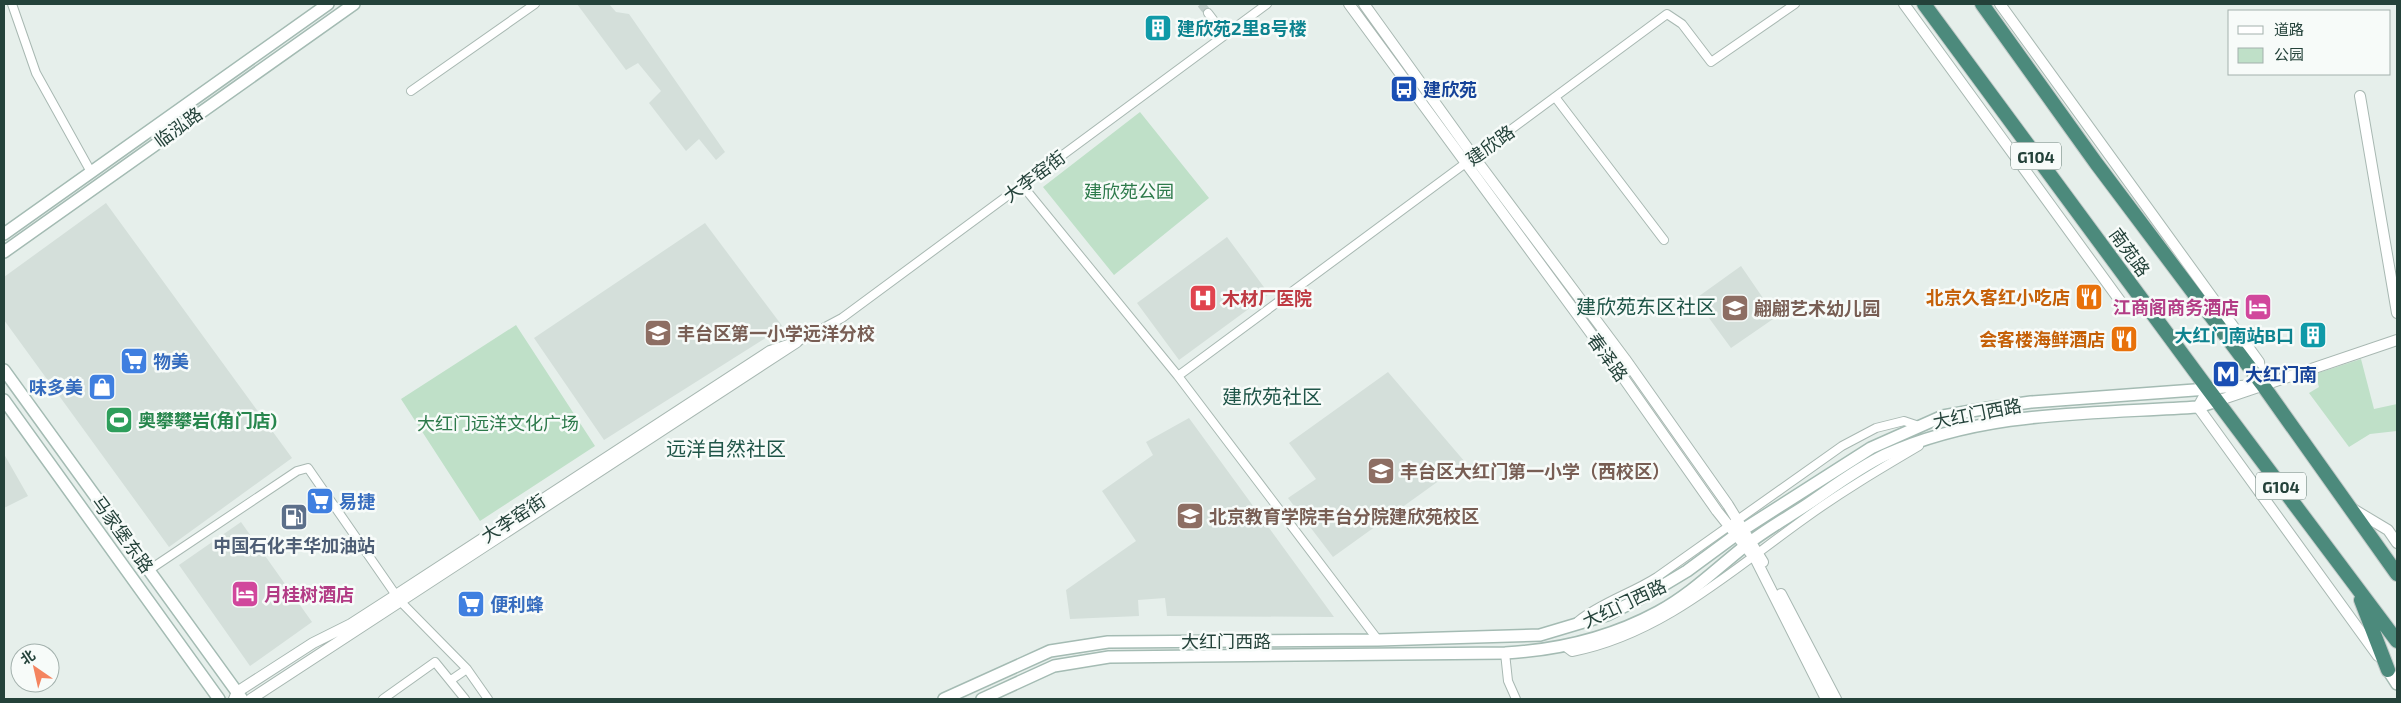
<svg xmlns="http://www.w3.org/2000/svg" width="2401" height="703" viewBox="0 0 2401 703" font-family="'Exo 2','Noto Sans SC',sans-serif">
	<rect width="100%" height="100%" fill="#e6efeb"/>
	<!-- built -->
	<path fill="#d4dfda" d="M577,4h32l7,8 13,2 96,138 -9,8 -17,-21 -13,12 -37,-48 12,-12 -23,-28 -12,7z
		M106,203l186,255 -123,89 -165,-227v-43z
		M705,223l78,104 -179,113 -70,-102z
		M1227,237l42,57 -90,66 -42,-57z
		M1741,266l35,51 -45,31 -36,-49z
		M1388,372l77,90 -132,95 -45,-59 28,-19 -27,-36z
		M1189,418l145,199 -167,-1 -2,-18 -27,2 1,16 -69,3 -4,-29 70,-49 -34,-50 51,-36 -7,-13z
		M4,454l24,42 -24,12z
		M241,522l71,100 -62,44 -71,-101z"/>
	<!-- green -->
	<path fill="#bfe0c8" d="M1140,112l69,86 -95,77 -71,-88z
		M516,325l79,121 -115,75 -79,-122z
		M2361,359l13,50 23,-5v27l-27,3 -21,13 -40,-54 10,-6 -4,-13z"/>
	<g fill="none" stroke-linecap="round" stroke-linejoin="round">
		<!-- minor-tunnel -->
		<path stroke="#bfccc8" stroke-width="8" stroke-dasharray="8 4" stroke-linecap="butt" d="M1201,4l7,9"/>
		<!-- minor casing -->
		<g stroke="#a8b8b2" stroke-width="10">
			<path id="minor" d="M12,4l24,69 55,99
				M1208,13l16,21
				M411,91l124,-87
				M1555,97l109,143
				M1022,185l156,191 200,264
				M797,342l45,-24 425,-314
				M1178,376l489,-362 15,10 29,38 84,-58
				M149,570l148,-99 11,-3 92,133 67,68 21,30
				M1578,621c22,-18 54,-28 79,-44l185,-131 34,-18 28,-7 15,5
				M1564,646l8,6c89,-17 159,-81 232,-133 37,-27 76,-50 115,-73
				M1505,653l3,28 8,18
				M451,680l16,-11
				M383,699l52,-37 30,37"/>
		</g>
		<!-- tertiary casing -->
		<g stroke="#a8b8b2" stroke-width="12">
			<path id="tertiary" d="M1349,4l266,362 102,145 39,49 70,139
				M1364,4l110,153 151,202 103,146 35,57
				M1904,4l222,305h23
				M2000,4l259,358 3,21
				M2360,96l37,217
				M2262,384l-54,5 -10,18 180,249
				M2217,401l180,-61
				M2353,509l35,21 9,13
				M1781,594l55,105
				M234,699l3,-7 76,-49 38,-19 45,-29 374,-244 27,-9 -546,357"/>
		</g>
		<!-- secondary casing -->
		<g stroke="#a4bbb3" stroke-width="14">
			<path id="secondary" d="M4,234l324,-230
				M4,252l350,-248
				M4,370l238,329
				M4,400l215,299
				M2388,670l9,14
				M944,699l106,-48 58,-9 270,-2 162,-5 67,-20 40,-20 40,-24 57,-42 127,-81 72,-32 45,-8 43,-6 177,-13
				M982,699l72,-33 55,-9 396,-4c54,-3 105,-15 153,-41 33,-18 58,-43 87,-66 20,-16 42,-28 63,-42 25,-17 50,-36 77,-49 98,-45 208,-41 313,-48l19,-6"/>
		</g>
		<!-- trunk casing -->
		<g stroke="#c2cac8" stroke-width="16">
			<path id="trunk" d="M1924,4l284,385 189,252
				M1982,4l114,159 166,221 135,190
				M2361,600l27,70"/>
		</g>
		<!-- minor -->
		<use href="#minor" stroke="#fff" stroke-width="8"/>
		<!-- tertiary -->
		<use href="#tertiary" stroke="#fff" stroke-width="10"/>
		<!-- secondary -->
		<use href="#secondary" stroke="#fff" stroke-width="11"/>
		<!-- trunk -->
		<use href="#trunk" stroke="#4c8a7c" stroke-width="14"/>
	</g>
	<!-- icons -->
	<defs>
		<g id="building-square" transform="scale(1.4375)"><rect x="-9" y="-9" width="18" height="18" rx="4" fill="#0f9aa8" stroke="#f7fbf9"/><path d="M-4-6H4V6H1V3H-1V6H-4ZM-2.5-4.3h1.7v1.8h-1.7ZM.8-4.3h1.7v1.8H.8ZM-2.5-1h1.7V.8h-1.7ZM.8-1h1.7V.8H.8Z" fill="#fff"/></g>
		<g id="bus-square" transform="scale(1.4375)"><rect x="-9" y="-9" width="18" height="18" rx="4" fill="#1a4fb4" stroke="#f7fbf9"/><path d="M-5-6H5V4H4V6H2V4H-2V6H-4V4H-5ZM-3.5-4V0h7V-4ZM-3.5 1.2v1.5H-2V1.2ZM2 1.2v1.5H3.5V1.2Z" fill="#fff"/></g>
		<g id="restaurant-square" transform="scale(1.4375)"><rect x="-9" y="-9" width="18" height="18" rx="4" fill="#e8710a" stroke="#f7fbf9"/><path d="M-5-6h1v4h1v-4h1v4h1v-4h1v5L-1.5 .5V6h-2V.5L-5-1ZM5-6V6H3V1.5H1.5Q1.5-4 5-6Z" fill="#fff"/></g>
		<g id="hospital-square" transform="scale(1.4375)"><rect x="-9" y="-9" width="18" height="18" rx="4" fill="#e0444e" stroke="#f7fbf9"/><path d="M-5-5h3v3.5h4V-5h3V5h-3V1.5h-4V5h-3Z" fill="#fff"/></g>
		<g id="hotel-square" transform="scale(1.4375)"><rect x="-9" y="-9" width="18" height="18" rx="4" fill="#d1479c" stroke="#f7fbf9"/><path d="M-6-4.5h1.5V1H6V5H4.5V3h-9V5H-6ZM-4 0a1.8 1.8 0 1 1 3.6 0ZM.5 0V-2.5h3Q6-2.5 6 0Z" fill="#fff"/></g>
		<g id="school-square" transform="scale(1.4375)"><rect x="-9" y="-9" width="18" height="18" rx="4" fill="#8d6e63" stroke="#f7fbf9"/><path d="M0-5L7-2L0 1L-7-2ZM-4 1L0 2.5L4 1V4Q0 6-4 4Z" fill="#fff"/></g>
		<g id="supermarket-square" transform="scale(1.4375)"><rect x="-9" y="-9" width="18" height="18" rx="4" fill="#3f7fe0" stroke="#f7fbf9"/><path d="M-6-5.5h2.5l.6 2H6L4.5 2H-2.5L-4.4-4H-6ZM-1.5 3.2a1.3 1.3 0 1 0 .1 0ZM3 3.2a1.3 1.3 0 1 0 .1 0Z" fill="#fff"/></g>
		<g id="metro-square" transform="scale(1.4375)"><rect x="-9" y="-9" width="18" height="18" rx="4" fill="#1a4fb4" stroke="#f7fbf9"/><path d="M-5.5 5V-5H-3L0 0L3-5H5.5V5H3V-.5L0 4L-3-.5V5Z" fill="#fff"/></g>
		<g id="shop-square" transform="scale(1.4375)"><rect x="-9" y="-9" width="18" height="18" rx="4" fill="#3f7fe0" stroke="#f7fbf9"/><path d="M-5-2.5h2.3a2.7 3.5 0 0 1 5.4 0H5L5.5 6h-11ZM-1.5-2.5h3a1.5 2.3 0 0 0-3 0Z" fill="#fff"/></g>
		<g id="stadium-square" transform="scale(1.4375)"><rect x="-9" y="-9" width="18" height="18" rx="4" fill="#2e9e5b" stroke="#f7fbf9"/><path d="M0-5a6.5 5 0 1 0 0 10a6.5 5 0 1 0 0-10ZM-3.5-1.8h7v3.6h-7Z" fill="#fff"/></g>
		<g id="university-square" transform="scale(1.4375)"><rect x="-9" y="-9" width="18" height="18" rx="4" fill="#8d6e63" stroke="#f7fbf9"/><path d="M0-5L7-2L0 1L-7-2ZM-4 1L0 2.5L4 1V4Q0 6-4 4Z" fill="#fff"/></g>
		<g id="fuel-square" transform="scale(1.4375)"><rect x="-9" y="-9" width="18" height="18" rx="4" fill="#5c6f8a" stroke="#f7fbf9"/><path d="M-5.5-6h7V0h2V4h1.3V-2.5L3-4.5l.8-.8L6-3V5H2.5V1h-1V6h-7ZM-4.2-4.7v3.2H.2V-4.7Z" fill="#fff"/></g>
	</defs>
	<g fill-rule="evenodd">
		<use href="#building-square" x="1158" y="28"/>
		<use href="#bus-square" x="1404" y="89"/>
		<use href="#restaurant-square" x="2089" y="297"/>
		<use href="#hospital-square" x="1203" y="298"/>
		<use href="#hotel-square" x="2258" y="307"/>
		<use href="#school-square" x="1735" y="308"/>
		<use href="#school-square" x="658" y="333"/>
		<use href="#building-square" x="2313" y="335"/>
		<use href="#restaurant-square" x="2124" y="339"/>
		<use href="#supermarket-square" x="134" y="361"/>
		<use href="#metro-square" x="2226" y="374"/>
		<use href="#shop-square" x="102" y="387"/>
		<use href="#stadium-square" x="119" y="420"/>
		<use href="#school-square" x="1381" y="471"/>
		<use href="#supermarket-square" x="320" y="501"/>
		<use href="#university-square" x="1190" y="516"/>
		<use href="#fuel-square" x="294" y="517"/>
		<use href="#hotel-square" x="245" y="594"/>
		<use href="#supermarket-square" x="471" y="604"/>
	</g>
	<g text-anchor="middle" dominant-baseline="central" stroke-width="5" stroke-linejoin="round" paint-order="stroke">
		<!-- shield labels -->
		<g fill="#f7fbf9" stroke="#637a73" stroke-width="1">
			<rect x="2011" y="142.5" width="50" height="27" rx="4"/>
			<rect x="2256" y="472.5" width="50" height="27" rx="4"/>
		</g>
		<g font-size="16" font-weight="bold" fill="#24423a">
			<text x="2036" y="156">G104</text>
			<text x="2281" y="486">G104</text>
		</g>
		<!-- culture labels -->
		<g font-size="18" font-weight="bold" fill="#0d838f" stroke="#f7fbf9" text-anchor="start">
			<text x="1177" y="28">建欣苑2里8号楼</text>
			<text x="2294" y="335" text-anchor="end">大红门南站B口</text>
		</g>
		<!-- transit labels -->
		<g font-size="18" font-weight="bold" fill="#164399" stroke="#f7fbf9" text-anchor="start">
			<text x="1423" y="89">建欣苑</text>
			<text x="2245" y="374">大红门南</text>
		</g>
		<!-- street labels -->
		<g font-size="18" fill="#24423a" stroke="#f7fbf9">
			<text transform="translate(178 127) rotate(-36)">临泓路</text>
			<text transform="translate(1490 145) rotate(-36)">建欣路</text>
			<text transform="translate(1034 176) rotate(-37)">大李窑街</text>
			<text transform="translate(2130 252) rotate(54)">南苑路</text>
			<text transform="translate(1608 357) rotate(54)">春泽路</text>
			<text transform="translate(1977 413) rotate(-11)">大红门西路</text>
			<text transform="translate(513 518) rotate(-33)">大李窑街</text>
			<text transform="translate(123 534) rotate(54)">马家堡东路</text>
			<text transform="translate(1624 603) rotate(-25)">大红门西路</text>
			<text x="1226" y="641">大红门西路</text>
		</g>
		<!-- park labels -->
		<g font-size="18" fill="#2d7a4b" stroke="#f7fbf9">
			<text x="1129" y="191">建欣苑公园</text>
			<text x="498" y="423">大红门远洋文化广场</text>
		</g>
		<!-- food labels -->
		<g font-size="18" font-weight="bold" fill="#c56008" stroke="#f7fbf9" text-anchor="end">
			<text x="2070" y="297">北京久客红小吃店</text>
			<text x="2105" y="339">会客楼海鲜酒店</text>
		</g>
		<!-- health labels -->
		<g font-size="18" font-weight="bold" fill="#be3a42" stroke="#f7fbf9" text-anchor="start">
			<text x="1222" y="298">木材厂医院</text>
		</g>
		<!-- hotel labels -->
		<g font-size="18" font-weight="bold" fill="#b23c85" stroke="#f7fbf9" text-anchor="end">
			<text x="2239" y="307">江商阁商务酒店</text>
			<text x="264" y="594" text-anchor="start">月桂树酒店</text>
		</g>
		<!-- education labels -->
		<g font-size="18" font-weight="bold" fill="#785e54" stroke="#f7fbf9" text-anchor="start">
			<text x="1754" y="308">翩翩艺术幼儿园</text>
			<text x="677" y="333">丰台区第一小学远洋分校</text>
			<text x="1400" y="471">丰台区大红门第一小学（西校区）</text>
			<text x="1209" y="516">北京教育学院丰台分院建欣苑校区</text>
		</g>
		<!-- shop labels -->
		<g font-size="18" font-weight="bold" fill="#366cbe" stroke="#f7fbf9" text-anchor="start">
			<text x="153" y="361">物美</text>
			<text x="83" y="387" text-anchor="end">味多美</text>
			<text x="339" y="501">易捷</text>
			<text x="490" y="604">便利蜂</text>
		</g>
		<!-- leisure labels -->
		<g font-size="18" font-weight="bold" fill="#27864d" stroke="#f7fbf9" text-anchor="start">
			<text x="138" y="420">奥攀攀岩(角门店)</text>
		</g>
		<!-- service labels -->
		<g font-size="18" font-weight="bold" fill="#4e5e75" stroke="#f7fbf9">
			<text x="294" y="545">中国石化丰华加油站</text>
		</g>
		<!-- quarter labels -->
		<g font-size="20" fill="#1f5548" stroke="#f7fbf9">
			<text x="1646" y="306">建欣苑东区社区</text>
			<text x="1272" y="396">建欣苑社区</text>
			<text x="726" y="448">远洋自然社区</text>
		</g>
	</g>
	<!-- border -->
	<rect width="2401" height="703" fill="none" stroke="#24423a" stroke-width="10"/>
	<!-- legend -->
	<rect x="2228" y="10" width="162" height="65" fill="#f7fbf9" stroke="#a3b1ad"/>
	<rect x="2238" y="26" width="25" height="8" fill="#ffffff" stroke="#a3b1ad"/>
	<text x="2274" y="35" font-size="15" fill="#24423a">道路</text>
	<rect x="2238" y="48" width="25" height="15" fill="#bfe0c8" stroke="#a3b1ad"/>
	<text x="2274" y="60" font-size="15" fill="#24423a">公园</text>
	<!-- north arrow -->
	<g transform="translate(35 668) rotate(326)"><circle r="24" fill="#f7fbf9" stroke="#a3b1ad"/>
	<path d="M0-4L9 19L0 12L-9 19Z" fill="#f4845f"/>
	<text y="-8" font-size="14" font-weight="bold" text-anchor="middle" fill="#24423a">北</text>
	</g>
</svg>
